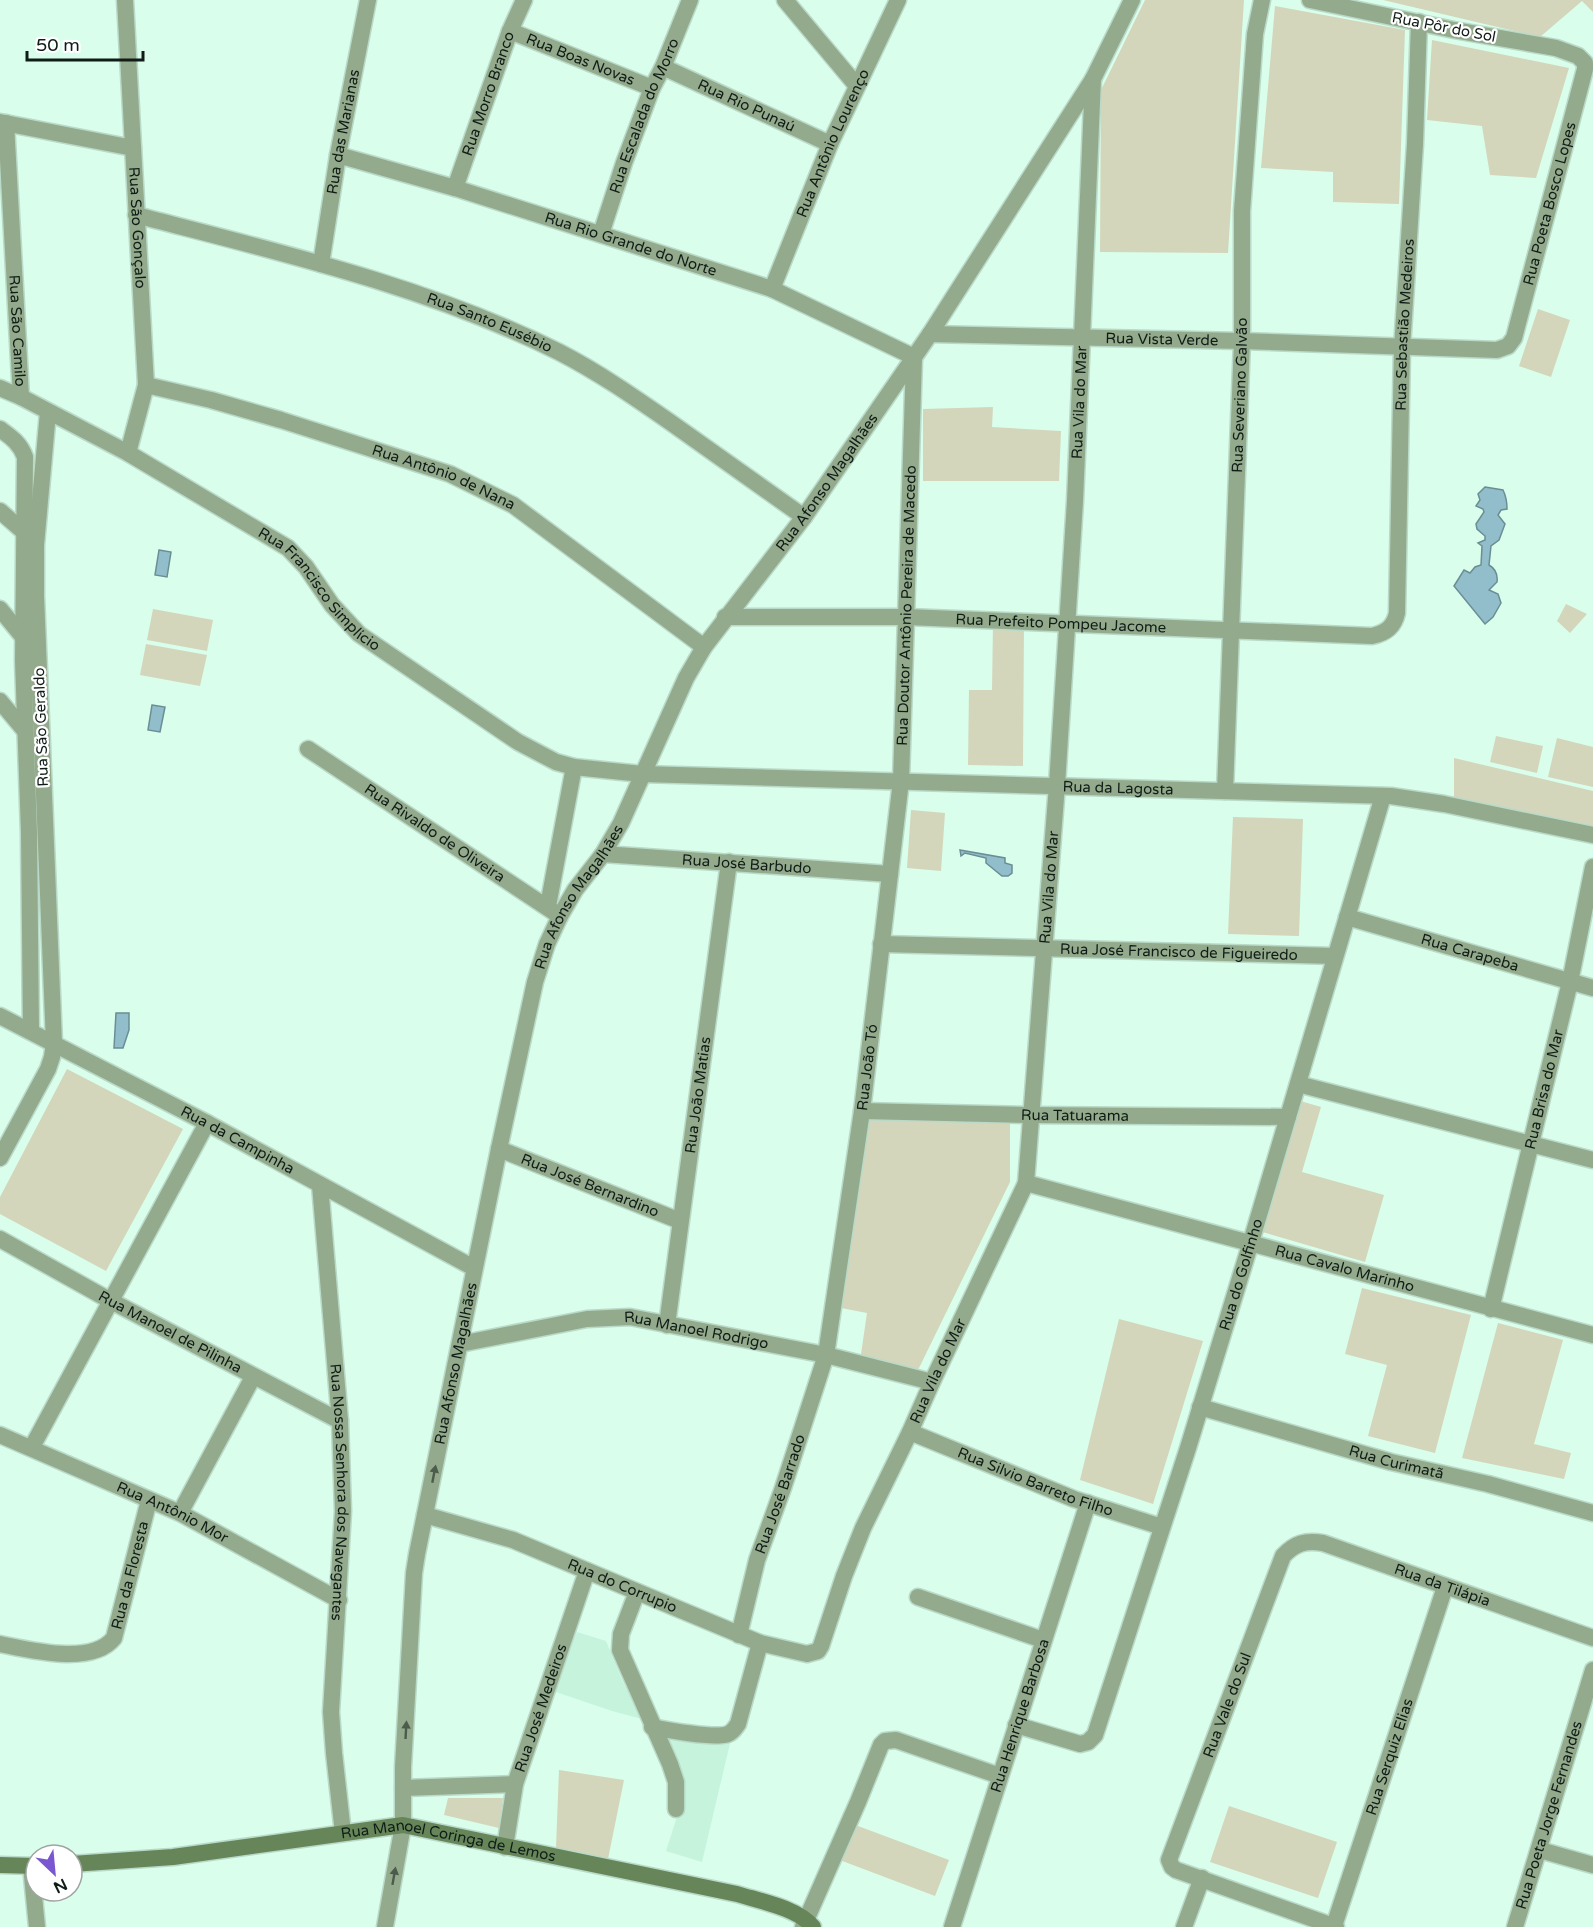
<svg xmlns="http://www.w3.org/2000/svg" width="1593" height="1927" viewBox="0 0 1593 1927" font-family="'Varela Round',sans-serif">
	<rect width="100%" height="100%" fill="#d9feeb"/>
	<!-- built -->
	<path fill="#c6f3dc" d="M577,1632l29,9 16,39 20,39 -30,-8 -59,-20z
		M659,1733l72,6 -29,123 -36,-11 19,-59 -6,-22z"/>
	<!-- green -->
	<path fill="#d3d6bb" d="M1145,0h99l-16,253 -128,-1 1,-162z
		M1383,0h210v12l-11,-11 -42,36z
		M1275,6l130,24 -6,174 -66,-2v-30l-72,-4z
		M1432,40l137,28 -33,110 -46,-3 -8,-49 -55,-6z
		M1538,309l32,11 -19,57 -32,-11z
		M993,407l-1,20 69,4 -2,50h-136v-72z
		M1566,604l21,10 -17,19 -13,-12z
		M153,609l60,11 -6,31 -60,-11z
		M993,624l31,1 -1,141 -55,-1 1,-75h23z
		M146,644l61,11 -7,31 -60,-11z
		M1496,736l47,10 -6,27 -47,-11z
		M1557,738l36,9v40l-45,-10z
		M1454,758l139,33v39l-131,-30 -8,-3z
		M911,810l34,3 -4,58 -34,-3z
		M1233,817l70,2 -4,117 -71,-2z
		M67,1069l116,60 -77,142 -106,-57v-17z
		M1297,1100l24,7 -19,65 82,23 -19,67 -106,-31z
		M867,1119l143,4v59l-92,188 -58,-9 7,-48 -31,-6z
		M1362,1288l109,27 -36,138 -67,-17 19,-71 -42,-11z
		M1119,1319l84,22 -50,163 -73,-24z
		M1498,1323l65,17 -29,104 37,9 -7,26 -102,-21z
		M559,1770l65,10 -16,79 -52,-11z
		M448,1798h55l-4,30 -55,-13z
		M1229,1806l108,36 -19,56 -108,-36z
		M850,1823l99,37 -14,36 -98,-37z"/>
	<!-- water -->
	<path fill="#91beca" stroke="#6a8e94" stroke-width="1.5" d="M1485,487l18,3c3,6 4,12 4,19l-6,1 -3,5 7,9 -6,16 -8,6 -2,19c7,4 9,9 8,17l-8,8 9,4 3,9 -8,14 -8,7 -31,-38 10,-16 6,3 5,-6 6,-2 1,-19 -4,-3 7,-3v-4l-8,-7 -1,-5 8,-12 -1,-3 -7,-3 4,-6 -2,-6z
		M159,550l12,2 -4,25 -12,-2z
		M152,705l13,2 -5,25 -12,-2z
		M960,850l45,8v5l7,2v8l-4,3h-6l-16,-13v-5l-21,-5 -4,3z
		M116,1013h13v17l-6,18h-9z"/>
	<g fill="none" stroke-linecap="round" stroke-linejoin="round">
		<!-- minor casing -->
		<g stroke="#b9dac9" stroke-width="19">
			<g id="minor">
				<path id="s1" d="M125,0l21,385 -18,68"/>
				<path d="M785,0l72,86"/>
				<path id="s2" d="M510,31l142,57"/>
				<path id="s3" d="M663,67l167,77"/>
				<path d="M0,122l133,26"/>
				<path id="s4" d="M6,123l15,274"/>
				<path id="s5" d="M338,155l117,33 317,101 142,68"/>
				<path id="s6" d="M455,188l55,-157 14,-31"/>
				<path id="s7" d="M136,215c142,37 290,71 423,137 39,20 75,45 111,70 45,32 89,63 134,95"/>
				<path id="s8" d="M601,234l23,-71 28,-75 11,-21 27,-67"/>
				<path id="s9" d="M321,264l17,-109 30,-155"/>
				<path id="s10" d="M772,289l58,-145 68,-144"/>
				<path id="s11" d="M930,334l312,7 255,9 11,-4 6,-8 71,-269v-6l-7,-7 -22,-8 -102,-18 -144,-30"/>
				<path id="s12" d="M146,385l65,15 70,20 169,54 63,31 191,142"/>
				<path d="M0,429c11,8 20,14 25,28l-2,204 6,171 2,199"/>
				<path d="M0,511l24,21"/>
				<path d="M0,609l23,28"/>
				<path id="s13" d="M725,617h182l465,19c14,-3 22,-9 25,-23l5,-265 13,-204 4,-122"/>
				<path d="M0,701l25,30"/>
				<path id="s14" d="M308,749l252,167"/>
				<path id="s15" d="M1225,791l17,-450v-130l13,-177 7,-34"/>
				<path id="s16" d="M603,854l287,20"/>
				<path d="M548,906l26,-139"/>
				<path id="s17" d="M1347,917l246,71"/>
				<path id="s18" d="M881,944l454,12"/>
				<path id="s19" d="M0,1016l207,107 267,145"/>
				<path d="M1298,1084l295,76"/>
				<path id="s20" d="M862,1111l168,4 258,2"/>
				<path id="s21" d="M499,1149l181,72"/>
				<path d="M0,1158l48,-89 4,-12 2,-14 -18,-447v-51l12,-133"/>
				<path id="s22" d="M1026,1183l567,152"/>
				<path id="s23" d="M320,1185l20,236 3,90 -12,201 3,41 9,80"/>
				<path id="s24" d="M0,1239l111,62 229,120"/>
				<path id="s25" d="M1491,1309l79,-327 23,-115"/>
				<path id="s26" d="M667,1325l62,-463"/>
				<path id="s27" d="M460,1344l127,-25 43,-2 196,38 106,27"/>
				<path id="s28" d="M1200,1407l191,55 97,22 105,29"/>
				<path id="s29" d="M910,1432l164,67 88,28"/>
				<path id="s30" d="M0,1435l180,78 159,87"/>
				<path d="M32,1447l175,-324"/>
				<path d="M180,1513l73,-136"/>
				<path id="s31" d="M425,1515l88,25 247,103 47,11 11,-3 3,-5 23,-70 19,-48 47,-96 22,-50 94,-199 31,-398 18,-284 18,-422"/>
				<path d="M637,1592l-16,42 -1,16 50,114 6,18v27"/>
				<path d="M918,1597l125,43"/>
				<path id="s32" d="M739,1635l18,-75 26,-72 43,-133 36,-244 39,-330 13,-423"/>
				<path id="s33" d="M0,1644c30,6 92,22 114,-6l35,-138"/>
				<path id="s34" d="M1016,1725l64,19 8,-2 7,-7 93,-287 63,-206 132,-446"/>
				<path d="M652,1727c15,3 63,12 76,7 5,-2 7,-6 10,-10l22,-81"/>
				<path d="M403,1788l112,-4"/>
				<path id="s35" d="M403,1825v-58l11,-194 3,-19 82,-405 36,-167 12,-38 13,-28 15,-26 28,-36 18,-31 65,-145 18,-31 100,-130 126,-183 163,-255 39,-79"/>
				<path id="s36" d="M505,1847l10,-63 72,-213"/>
				<path d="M1540,1850l53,15"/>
				<path d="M31,1866l6,61"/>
				<path id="s37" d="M1334,1926l111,-339"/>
				<path d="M803,1927l55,-125 23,-57 4,-4 11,-1 104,36"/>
				<path id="s38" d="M952,1927l136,-424"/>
				<path d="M1184,1927l18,-49"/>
				<path id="s39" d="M1336,1927l-160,-57 -4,-3 -3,-7 114,-304c12,-13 23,-16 40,-13l270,95"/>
				<path id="s40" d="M1515,1927l78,-257"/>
			</g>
		</g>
		<!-- tertiary casing -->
		<g stroke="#b9dac9" stroke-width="19">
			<g id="tertiary">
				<path id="s41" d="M0,388l21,9 107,56 160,95 18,19 26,38 27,29 159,108 38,20 18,5 68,7 749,22 53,8 149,31"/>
				<path d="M385,1927l18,-102"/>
			</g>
		</g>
		<!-- secondary casing -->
		<g stroke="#b9dac9" stroke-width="19">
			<g id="secondary">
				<path id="s42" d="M72,1864l101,-7 230,-32 334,69c22,7 61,14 76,33"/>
				<path d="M0,1865l36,1"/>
			</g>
		</g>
		<!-- minor -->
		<use href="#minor" stroke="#94aa8c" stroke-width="16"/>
		<!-- tertiary -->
		<use href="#tertiary" stroke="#94aa8c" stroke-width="16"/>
		<!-- secondary -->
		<use href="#secondary" stroke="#66865a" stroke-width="16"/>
	</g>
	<!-- one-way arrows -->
	<defs><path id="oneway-solid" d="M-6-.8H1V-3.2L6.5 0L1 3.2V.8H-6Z" transform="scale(1.5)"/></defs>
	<g fill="#4b5c4c">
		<use href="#oneway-solid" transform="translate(434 1474) rotate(-79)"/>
		<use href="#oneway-solid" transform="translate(406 1730) rotate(-87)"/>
		<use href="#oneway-solid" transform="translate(394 1876) rotate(-80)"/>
	</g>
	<g text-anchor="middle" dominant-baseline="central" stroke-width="4.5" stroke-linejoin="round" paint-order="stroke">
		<!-- street labels -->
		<g font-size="15" fill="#101d17" stroke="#fff">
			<text transform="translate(1444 27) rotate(11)">Rua Pôr do Sol</text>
			<text stroke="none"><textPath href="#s2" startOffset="76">Rua Boas Novas</textPath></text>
			<text stroke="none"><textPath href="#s6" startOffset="100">Rua Morro Branco</textPath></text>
			<text stroke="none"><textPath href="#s3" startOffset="92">Rua Rio Punaú</textPath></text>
			<text stroke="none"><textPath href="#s8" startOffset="126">Rua Escalada do Morro</textPath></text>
			<text stroke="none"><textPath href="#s9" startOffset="134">Rua das Marianas</textPath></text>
			<text stroke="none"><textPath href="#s10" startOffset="158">Rua Antônio Lourenço</textPath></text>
			<text stroke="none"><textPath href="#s11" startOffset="728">Rua Poeta Bosco Lopes</textPath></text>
			<text stroke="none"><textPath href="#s1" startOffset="228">Rua São Gonçalo</textPath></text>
			<text stroke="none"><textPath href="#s5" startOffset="306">Rua Rio Grande do Norte</textPath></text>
			<text stroke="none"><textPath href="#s7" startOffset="370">Rua Santo Eusébio</textPath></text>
			<text stroke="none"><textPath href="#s13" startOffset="972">Rua Sebastião Medeiros</textPath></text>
			<text stroke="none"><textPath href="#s4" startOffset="208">Rua São Camilo</textPath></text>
			<text stroke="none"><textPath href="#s11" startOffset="232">Rua Vista Verde</textPath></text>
			<text stroke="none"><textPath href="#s15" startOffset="396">Rua Severiano Galvão</textPath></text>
			<text stroke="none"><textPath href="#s31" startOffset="1714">Rua Vila do Mar</textPath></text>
			<text stroke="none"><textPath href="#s12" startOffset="312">Rua Antônio de Nana</textPath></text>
			<text stroke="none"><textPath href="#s35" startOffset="1438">Rua Afonso Magalhães</textPath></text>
			<text stroke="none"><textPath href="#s41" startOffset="381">Rua Francisco Simplício</textPath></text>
			<text stroke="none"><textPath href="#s32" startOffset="1048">Rua Doutor Antônio Pereira de Macedo</textPath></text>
			<text stroke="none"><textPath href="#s13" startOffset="336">Rua Prefeito Pompeu Jacome</textPath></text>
			<text transform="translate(41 727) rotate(-92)">Rua São Geraldo</text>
			<text stroke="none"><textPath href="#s41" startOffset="1240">Rua da Lagosta</textPath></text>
			<text stroke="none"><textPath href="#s14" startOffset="152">Rua Rivaldo de Oliveira</textPath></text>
			<text stroke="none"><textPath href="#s16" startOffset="144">Rua José Barbudo</textPath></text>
			<text stroke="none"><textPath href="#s31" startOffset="1228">Rua Vila do Mar</textPath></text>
			<text stroke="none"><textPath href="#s35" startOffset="952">Rua Afonso Magalhães</textPath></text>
			<text stroke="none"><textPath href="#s18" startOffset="298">Rua José Francisco de Figueiredo</textPath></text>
			<text stroke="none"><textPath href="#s17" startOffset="128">Rua Carapeba</textPath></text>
			<text stroke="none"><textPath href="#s32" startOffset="584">Rua João Tó</textPath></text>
			<text stroke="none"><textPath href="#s25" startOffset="226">Rua Brisa do Mar</textPath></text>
			<text stroke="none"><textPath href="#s26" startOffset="232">Rua João Matias</textPath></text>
			<text stroke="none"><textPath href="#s20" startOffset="213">Rua Tatuarama</textPath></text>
			<text stroke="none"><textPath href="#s19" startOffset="268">Rua da Campinha</textPath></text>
			<text stroke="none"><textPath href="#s21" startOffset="98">Rua José Bernardino</textPath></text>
			<text stroke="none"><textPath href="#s22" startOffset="330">Rua Cavalo Marinho</textPath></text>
			<text stroke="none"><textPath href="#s34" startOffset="568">Rua do Golfinho</textPath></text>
			<text stroke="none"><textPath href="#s27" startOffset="240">Rua Manoel Rodrigo</textPath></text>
			<text stroke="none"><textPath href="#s24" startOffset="194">Rua Manoel de Pilinha</textPath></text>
			<text stroke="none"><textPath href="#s35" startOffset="466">Rua Afonso Magalhães</textPath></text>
			<text stroke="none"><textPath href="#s31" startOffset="724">Rua Vila do Mar</textPath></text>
			<text stroke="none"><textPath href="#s28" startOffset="204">Rua Curimatã</textPath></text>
			<text stroke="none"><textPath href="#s29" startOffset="135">Rua Silvio Barreto Filho</textPath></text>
			<text stroke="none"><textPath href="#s23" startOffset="308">Rua Nossa Senhora dos Navegantes</textPath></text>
			<text stroke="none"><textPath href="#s32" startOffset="147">Rua José Barrado</textPath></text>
			<text stroke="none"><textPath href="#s30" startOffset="189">Rua Antônio Mor</textPath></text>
			<text stroke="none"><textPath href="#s33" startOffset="184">Rua da Floresta</textPath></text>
			<text stroke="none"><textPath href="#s39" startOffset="678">Rua da Tilápia</textPath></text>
			<text stroke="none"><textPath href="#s31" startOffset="210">Rua do Corrupio</textPath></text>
			<text stroke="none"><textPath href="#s39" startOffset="348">Rua Vale do Sul</textPath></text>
			<text stroke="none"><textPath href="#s36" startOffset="144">Rua José Medeiros</textPath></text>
			<text stroke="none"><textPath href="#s38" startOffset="222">Rua Henrique Barbosa</textPath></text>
			<text stroke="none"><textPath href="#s37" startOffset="178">Rua Serquiz Elias</textPath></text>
			<text stroke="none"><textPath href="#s40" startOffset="117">Rua Poeta Jorge Fernandes</textPath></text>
			<text stroke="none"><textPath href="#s42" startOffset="380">Rua Manoel Coringa de Lemos</textPath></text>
		</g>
	</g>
	<!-- north arrow -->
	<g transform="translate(54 1873) rotate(154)"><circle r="28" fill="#ffffff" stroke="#9fa5a2" stroke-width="1.5"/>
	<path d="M0-4.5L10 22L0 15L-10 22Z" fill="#7a57d1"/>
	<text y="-9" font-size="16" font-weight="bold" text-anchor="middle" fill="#101d17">N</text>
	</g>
	<!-- scale -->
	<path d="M27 51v9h116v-9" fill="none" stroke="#101d17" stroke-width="3"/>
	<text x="36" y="51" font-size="18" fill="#101d17" stroke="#ffffff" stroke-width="4.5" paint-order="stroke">50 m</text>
</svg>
